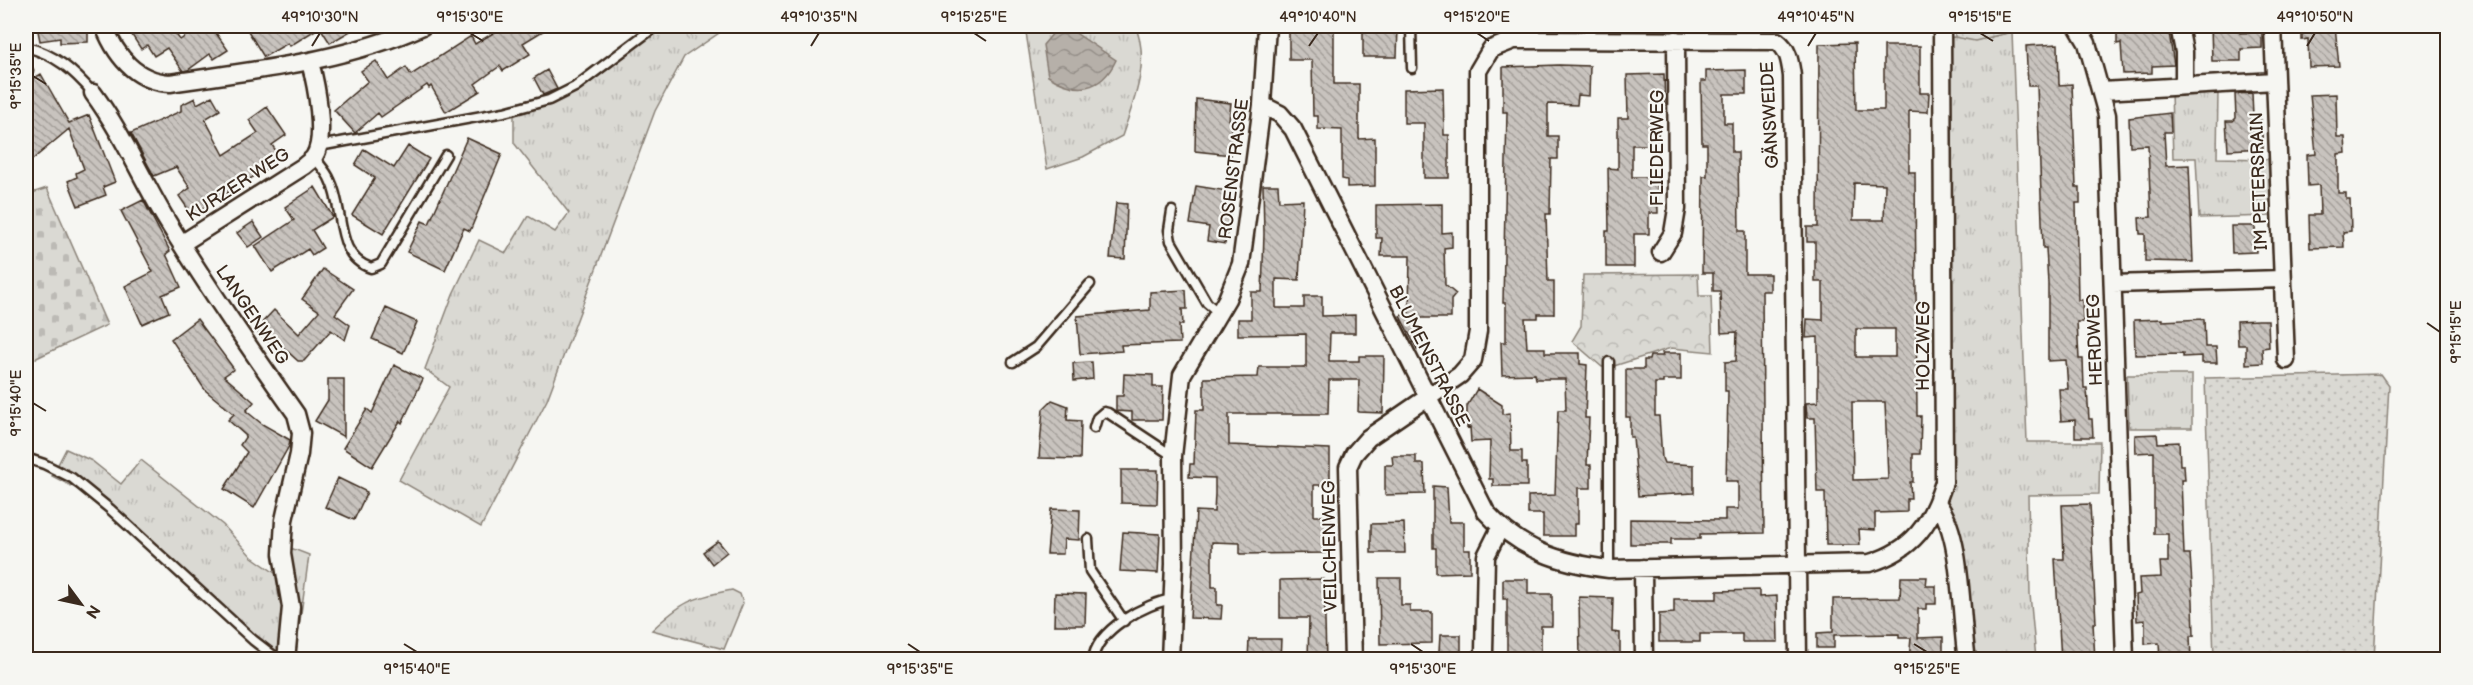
<svg xmlns="http://www.w3.org/2000/svg" width="2473" height="685" viewBox="0 0 2473 685" font-family="'Balsamiq Sans',sans-serif">
	<defs>
		<pattern id="grass-tufts" width="24" height="20" patternUnits="userSpaceOnUse" patternTransform="scale(1.5)"><rect width="24" height="20" fill="#dad9d3"/><path d="M3 7l-1-3M5 7V3M7 7l1-3M15 17l-1-3M17 17v-4M19 17l1-3" fill="none" stroke="#bcbab5"/></pattern>
		<pattern id="cemetery-stones" width="16" height="16" patternUnits="userSpaceOnUse" patternTransform="scale(1.5)"><rect width="16" height="16" fill="#dad9d3"/><path d="M2 7V4a2 2 0 0 1 4 0v3zM10 15v-3a2 2 0 0 1 4 0v3z" fill="#bcbab5"/></pattern>
		<pattern id="park-crowns" width="20" height="18" patternUnits="userSpaceOnUse" patternTransform="scale(1.5)"><rect width="20" height="18" fill="#dad9d3"/><path d="M2 6a3 3 0 1 1 6 0M12 15a3 3 0 1 1 6 0" fill="none" stroke="#bcbab5"/></pattern>
		<pattern id="garden-dots" width="8" height="8" patternUnits="userSpaceOnUse" patternTransform="scale(1.5)"><rect width="8" height="8" fill="#dad9d3"/><path d="M2 2h.1M6 6h.1" fill="none" stroke="#bcbab5" stroke-width="1.8" stroke-linecap="round"/></pattern>
		<pattern id="water-waves" width="16" height="10" patternUnits="userSpaceOnUse" patternTransform="scale(1.5)"><rect width="16" height="10" fill="#b6b0a9"/><path d="M0 5q4-4 8 0t8 0" fill="none" stroke="#958f89"/></pattern>
		<pattern id="building-back-hatch" width="6" height="6" patternUnits="userSpaceOnUse" patternTransform="scale(1.5)"><rect width="6" height="6" fill="#c8c3be"/><path d="M-1 5l2 2M0 0l6 6M5-1l2 2" fill="none" stroke="#a49f9a"/></pattern>
	</defs>
	<rect width="100%" height="100%" fill="#f6f6f2"/>
	<filter id="ink" filterUnits="userSpaceOnUse"><feTurbulence type="fractalNoise" baseFrequency=".0167" numOctaves="2"/><feDisplacementMap in="SourceGraphic" scale="12" xChannelSelector="R" yChannelSelector="G"/><feConvolveMatrix kernelMatrix="1 2 1 2 8 2 1 2 1" color-interpolation-filters="sRGB"/></filter>
	<g filter="url(#ink)">
		<!-- grass -->
		<path fill="url(#grass-tufts)" stroke="#8a8278" stroke-width="1.5" d="M664,26h50l6,3 -1,4 -35,24 -29,54 -108,289 -66,127 -82,-47 50,-93 -24,-18 28,-75 26,-54 27,13 22,-37 27,16 14,-19 -55,-70v-28l39,-11 46,-28z
			M1025,26h110c16,35 -1,75 -13,110l-39,21 -36,12z
			M2012,32l15,410h73l-1,52 -71,1 2,99 6,65h-68l-24,-177 -3,-444 14,-1 22,3z
			M2218,91l-1,67 51,1 3,57 -72,2 -3,-60h-23l-2,-66z
			M2127,375h65v53h-63z
			M66,449l26,12 29,23 20,-24 82,65 29,32 39,27v-36l18,7 -13,95 -10,9h-17l-184,-166 -33,-17z
			M732,590l8,4 3,9 -19,46 -72,-19c31,-29 39,-32 80,-40z"/>
		<!-- cemetery -->
		<path fill="url(#cemetery-stones)" stroke="#8a8278" stroke-width="1.5" d="M47,188l60,137 -81,38v-168z"/>
		<!-- park -->
		<path fill="url(#park-crowns)" stroke="#8a8278" stroke-width="1.5" d="M1954,26h81l-60,15 -20,-4z
			M1698,274l1,22h12l2,56 -42,-4 -57,18 -12,1 -30,-26 9,-15 2,-51z"/>
		<!-- garden -->
		<path fill="url(#garden-dots)" stroke="#8a8278" stroke-width="1.5" d="M2381,374l8,11 -15,274h-160l-9,-281z"/>
		<!-- water -->
		<path fill="url(#water-waves)" stroke="#857a71" stroke-width="1.5" d="M1059,26h6l51,34c-15,32 -40,34 -68,16l-5,-31z"/>
		<!-- building -->
		<path fill="url(#building-back-hatch)" stroke="#3b2a1e" stroke-width="1.5" fill-rule="evenodd" d="M37,26h51v16l-28,1v-5l-20,3z
			M126,26h44l10,14 20,-14h11l17,24 -14,9 -4,-5 -22,16 -5,1 -16,-23 -13,8 -7,-11 -6,4z
			M245,26h114l-29,17 -10,-16 -30,19 -2,-3 -24,14z
			M505,26h46l-28,17 7,11 -27,17 -3,-5 -25,18 5,7 -34,21 -15,-26 -2,2 -2,-3 -46,32 -3,-4 -23,20 -21,-23 34,-29 -7,-10 15,-10 12,19 18,-13 5,8 60,-39 4,8z
			M1289,26h45v58h25v55l16,-1v48l-28,1v-7l-5,-1v-49l-24,-1v-13h-5l-1,-56h-23z
			M2117,26h51l6,39 -22,1v7l-29,1 -2,-31 -4,1z
			M2211,26h29v7l22,-1v16l-21,1v12h-29z
			M2302,26h33l4,40 -30,1 -1,-28 -6,1z
			M1363,27h35l-1,30h-34z
			M1855,43l1,67h28v-64h36v47h9l-1,19 -19,-1v61h6l2,244h4l-1,38h-7v28h-3l1,17h-4v13l-32,1v17l-16,-1 1,16h-34l-1,-53h-8l-2,-74h-8l-1,-15 12,-1v-65l-12,1 1,-19 16,1v-38h-8v-40h-8v-15h11l1,-183zM1854,183l31,1 -1,36h-31zM1856,329h39v28h-39zM1852,402h33l3,77 -35,1z
			M2058,44l1,41 13,-1 4,103h4v16h-4l2,97h4l1,22h-6l2,37h4l1,29h3l2,31h3l1,18h-18v-17l-14,1 -2,-32h9l-2,-29 -18,1v-78l-2,-35h-3l-6,-162h-9l-2,-40z
			M1559,65l31,1 -1,30 -11,-1 -1,10 -29,-1v32h10v23h-7l-1,55h-4l2,67h6v33h-16v4h-13l2,30h18v5h35v11l7,1 -2,53h4l-2,47h4v23h-13v36h-4v12h-31v-22h-15v-18l27,-1 3,-85h8l-1,-31h-29l-1,-5 -33,1 -1,-33h5v-39h-3l4,-191h-4v-45z
			M547,70l10,19 -14,6 -9,-17z
			M1746,70v24h-22v29h8v29h6l1,79h6v43h25v17h-8l2,242 -64,1v5h-29v5h-41v-25l95,1v-11h13v-28h-12l2,-90h-3v-29l11,-1 1,-29 -16,1 -1,-42h-7v-18h-11l1,-97h4v-32h-5l-1,-63h5v-10z
			M41,74l28,49 20,-8 26,67 -12,5 3,8 -28,11 -10,-25 9,-4 -1,-4 8,-4 -15,-40 -43,36v-82z
			M1664,74l1,32h-5l-2,5v34h-26v32h25l1,36h-9v21h-15v33h-28v-36h3l-1,-63 10,1v-51h10l-1,-43z
			M1443,88l1,47h5v43h-25v-55h-20v-34z
			M2252,93l1,24 1,3h7l2,28 -35,2 -2,-29h7l3,-3 -1,-24z
			M2336,94l1,43h8l1,16 -8,1v39h8v6h4l1,32 -8,1 1,15 -34,1 -1,-33h11l-1,-30 -11,1 -1,-31 9,-1 -6,-59z
			M212,96l8,14 -15,9 19,36 34,-22 -9,-13 18,-13 19,28 -14,10 6,9 -16,10 4,5 -74,46 -13,-19 11,-8 -14,-21 -22,9 -23,-43 50,-22v-6l14,-7 2,6z
			M1196,99l35,4 -2,17 3,1 -1,34 -36,-4z
			M2170,113l1,19h-7l2,34 23,-1 4,97 -48,-1v-27h-5l-1,-16 12,-1 -3,-72 -18,1 -1,-28z
			M467,138l35,16 -32,77 -6,-3 -19,42 -38,-18 15,-31 7,3z
			M408,146l21,13 -46,75 -31,-19 23,-37 -20,-13 9,-16 30,19z
			M1263,185h15l1,16 24,-1 -4,80 -23,-1v29h28v-12h18v20l33,-1v18h-25l-1,28h30v-5h25l-1,57 -25,-1 1,-32h-30l-1,34h-99v31l101,4v36h-16v31h17v37l-91,1v-11l-28,-1v45h5v18h5l-1,14 -31,-1 6,-107 18,1 1,-18v-16l-26,-1 1,-13h4l2,-54h8v-32l54,-1 1,-10h47v-33l-68,1v-16h13v-27h11l2,-58z
			M1196,186l38,6 -9,52 -18,-3 2,-14 -19,-3z
			M315,187l18,30 -21,13 11,18 -11,7 -4,-6 -36,23 -17,-26 39,-26 -9,-13z
			M143,200l27,51 -4,3 15,33 -19,8 7,17 -27,12 -17,-38 28,-14 -32,-61z
			M1116,203l11,1 -2,55 -15,-1z
			M1442,204v29l10,-1v15l-8,1 1,37 11,9 -5,6v18h-33v33l-18,-35 9,-4 1,-56h-29l1,-18h-6v-33z
			M253,222l10,15 -15,10 -11,-14z
			M2231,226h24l1,26 -24,1z
			M323,269l30,20 -18,25 15,11 -5,15 -14,-10 -27,31h-6l-20,-18 -4,4 -19,-17 19,-20 25,24 20,-23 -17,-12z
			M1186,290l1,19h-5l1,16h-4l1,18 -59,2 1,6 -42,3 -3,-38 73,-6v-18z
			M386,308l31,14 -14,31 -31,-14z
			M197,319l37,50 -10,7 30,26 -8,9 16,13 28,16 -1,6 -35,62 -30,-19 23,-37 -7,-7 6,-9 -18,-16 6,-6 -29,-24 -34,-51z
			M2162,319v2l42,-2 1,28h11l1,16h-15v-7l-19,1v-3l-48,1 -1,-35z
			M2258,320h10l1,27 -7,1 1,15 -17,1v-19h-8l-1,-24z
			M1662,353h19v27h-18v3h-8v33h4l3,42 2,5 30,2v28l-56,3 -5,-59h-3v-20h-4v-48h18v-9h5l1,-4h13z
			M1092,362l1,17 -19,2 -1,-18z
			M394,365l29,14 -21,44 -2,-2 -28,46 -29,-19 24,-39 5,4z
			M1124,374l29,1v12h10l-1,33h-30v-8l-16,-1v-15h7z
			M328,379h16v58l-29,-16 13,-21z
			M1477,389l25,16v9l8,-1 1,38h11v12h5v23h-34v-7h-4l1,-38 -19,1 -1,-15 -3,1v-22z
			M1052,400l16,6 -1,14 14,1 -1,38 -41,-1 4,-49z
			M2157,434l1,9 21,-1 1,23h4l1,15h-4l3,74h6l3,47 1,35h-4l1,24h-31l-1,-17 -14,1v-24l-8,1 -1,-26 4,-1 -1,-16 22,-1 -1,-15h8v-28h-14v-82l-18,1 -1,-18z
			M1392,456h24v8h8l1,30 -40,1v-30h8z
			M1121,470h37l-1,34 -36,-1z
			M338,478l29,14 -13,28 -29,-13z
			M1433,486l14,1 2,35h15v28h6v22l-34,1v-25h-3z
			M2090,504l6,119h-3l2,37h-34l-6,-101h9l-2,-54z
			M1051,509l29,1 -1,30 -15,-1 -1,15h-16z
			M1404,523l1,30h-34v-29z
			M1123,532l37,2 -2,39 -38,-2z
			M718,541l9,11 -15,12 -9,-12z
			M1901,577h26l-1,9h10v18h-10v5h-8v29l25,-1v23h-34l2,-22h-12v-4l-65,1v13h-17v-15l16,-1v-33l67,-1z
			M1379,578h22v27h9v7h22v31l-52,1z
			M1324,579l2,81h-18l1,-42h-29v-38z
			M1503,579h25v15h24v32h-11v34h-34v-61h-4z
			M1759,590v7l18,-1 1,46h-36v-8h-42v8h-41v-28l15,-1v-14h43v-8z
			M1055,593l31,1 -1,31h-31z
			M1579,597l34,1 -1,34 8,1v27h-40z
			M1440,635h21v17h-22z
			M1249,639h32l-1,21h-32z"/>
		<g fill="none" stroke-linecap="round" stroke-linejoin="round">
			<!-- lane casing -->
			<g stroke="#3b2a1e" stroke-width="13">
				<path id="lane" d="M1411,26l1,42
					M26,47c29,7 48,24 67,46
					M26,71h2
					M319,146l185,-34 45,-12 26,-13 81,-61
					M314,157c5,7 13,15 16,23 15,30 4,76 41,88l10,-4 65,-109
					M1172,211l-3,19 2,11 36,62 12,10
					M1013,362l23,-15 54,-63
					M1094,428l3,-10 7,-6 4,1 65,43
					M26,458l18,6 28,14 38,31 143,131 26,20
					M1088,539l2,32 34,50
					M1609,569v-207
					M1093,660c3,-30 53,-57 80,-61"/>
			</g>
			<!-- street casing -->
			<g stroke="#3b2a1e" stroke-width="21">
				<path id="street" d="M104,26c12,30 31,55 66,57 86,-13 173,-21 253,-57
					M2077,26l10,17 20,72 18,545
					M2179,26l5,26v34
					M2273,26l13,334
					M2102,91l173,-10
					M93,93c28,38 47,82 71,123 41,68 86,133 132,198l5,19 -2,21 -15,66 -2,34 9,53 -5,53
					M1262,105l18,9 13,15 193,383c34,38 74,51 123,57l261,-6c43,-13 61,-39 74,-81l-2,-456
					M181,244l123,-78c3,-3 8,-6 10,-9 13,-19 2,-73 -4,-95
					M1661,252l12,-19 4,-24 -1,-169
					M2113,284l169,-5
					M1937,503c26,32 23,114 30,157
					M1643,568l1,92
					M1170,660l4,-96 -1,-108 9,-81 45,-76 14,-35 21,-159 5,-79
					M1353,660l-5,-193 6,-13 14,-16 92,-63 13,-15 5,-29v-260l13,-22 23,-9 263,1c12,9 13,21 15,35l6,584
					M1480,660l4,-8 2,-96 14,-28"/>
			</g>
			<!-- lane -->
			<use href="#lane" stroke="#f6f6f2" stroke-width="8"/>
			<!-- street -->
			<use href="#street" stroke="#f6f6f2" stroke-width="16"/>
		</g>
	</g>
	<!-- ticks -->
	<path fill="none" stroke="#3b2a1e" stroke-width="2" d="M470,33l13,8M974,33l12,8M1477,33l12,8M1980,33l13,8M312,46l8,-13M811,46l8,-13M1309,46l9,-13M1808,46l8,-13M2307,46l8,-13M33,76l13,8M2427,323l13,9M33,403l13,8M404,644l13,8M908,644l12,8M1411,644l12,8M1914,644l13,8"/>
	<g text-anchor="middle" dominant-baseline="central" stroke-width="4.5" stroke-linejoin="round" paint-order="stroke">
		<!-- street labels -->
		<g font-size="18" fill="#3b2a1e" stroke="#f6f6f2">
			<text transform="translate(1770 115) rotate(-93)">GÄNSWEIDE</text>
			<text transform="translate(1657 148) rotate(-90)">FLIEDERWEG</text>
			<text transform="translate(1234 169) rotate(-83)">ROSENSTRASSE</text>
			<text transform="translate(2259 181) rotate(-92)">IM PETERSRAIN</text>
			<text transform="translate(238 185) rotate(-33)">KURZER WEG</text>
			<text transform="translate(252 315) rotate(56)">LANGENWEG</text>
			<text transform="translate(2095 340) rotate(-92)">HERDWEG</text>
			<text transform="translate(1923 346) rotate(-90)">HOLZWEG</text>
			<text transform="translate(1429 356) rotate(63)">BLUMENSTRASSE</text>
			<text transform="translate(1330 546) rotate(-91)">VEILCHENWEG</text>
		</g>
	</g>
	<!-- margin -->
	<rect width="2473" height="685" fill="none" stroke="#f6f6f2" stroke-width="66"/>
	<!-- north arrow -->
	<g transform="translate(81 604) rotate(123)" stroke="#f6f6f2" stroke-width="4.5" paint-order="stroke">
	<path d="M0-4.5L10 22L0 15L-10 22Z" fill="#3b2a1e"/>
	<text y="-9" font-size="16" font-weight="bold" text-anchor="middle" fill="#3b2a1e">N</text>
	</g>
	<rect x="33" y="33" width="2407" height="619" fill="none" stroke="#3b2a1e" stroke-width="2"/>
	<g font-size="15" text-anchor="middle" fill="#3b2a1e">
		<text x="320" y="22">49°10'30"N</text>
		<text x="470" y="22">9°15'30"E</text>
		<text x="819" y="22">49°10'35"N</text>
		<text x="974" y="22">9°15'25"E</text>
		<text x="1318" y="22">49°10'40"N</text>
		<text x="1477" y="22">9°15'20"E</text>
		<text x="1816" y="22">49°10'45"N</text>
		<text x="1980" y="22">9°15'15"E</text>
		<text x="2315" y="22">49°10'50"N</text>
		<text transform="translate(16 76) rotate(-90)" y="5">9°15'35"E</text>
		<text transform="translate(2456 332) rotate(-90)" y="5">9°15'15"E</text>
		<text transform="translate(16 403) rotate(-90)" y="5">9°15'40"E</text>
		<text x="417" y="674">9°15'40"E</text>
		<text x="920" y="674">9°15'35"E</text>
		<text x="1423" y="674">9°15'30"E</text>
		<text x="1927" y="674">9°15'25"E</text>
	</g>
</svg>
